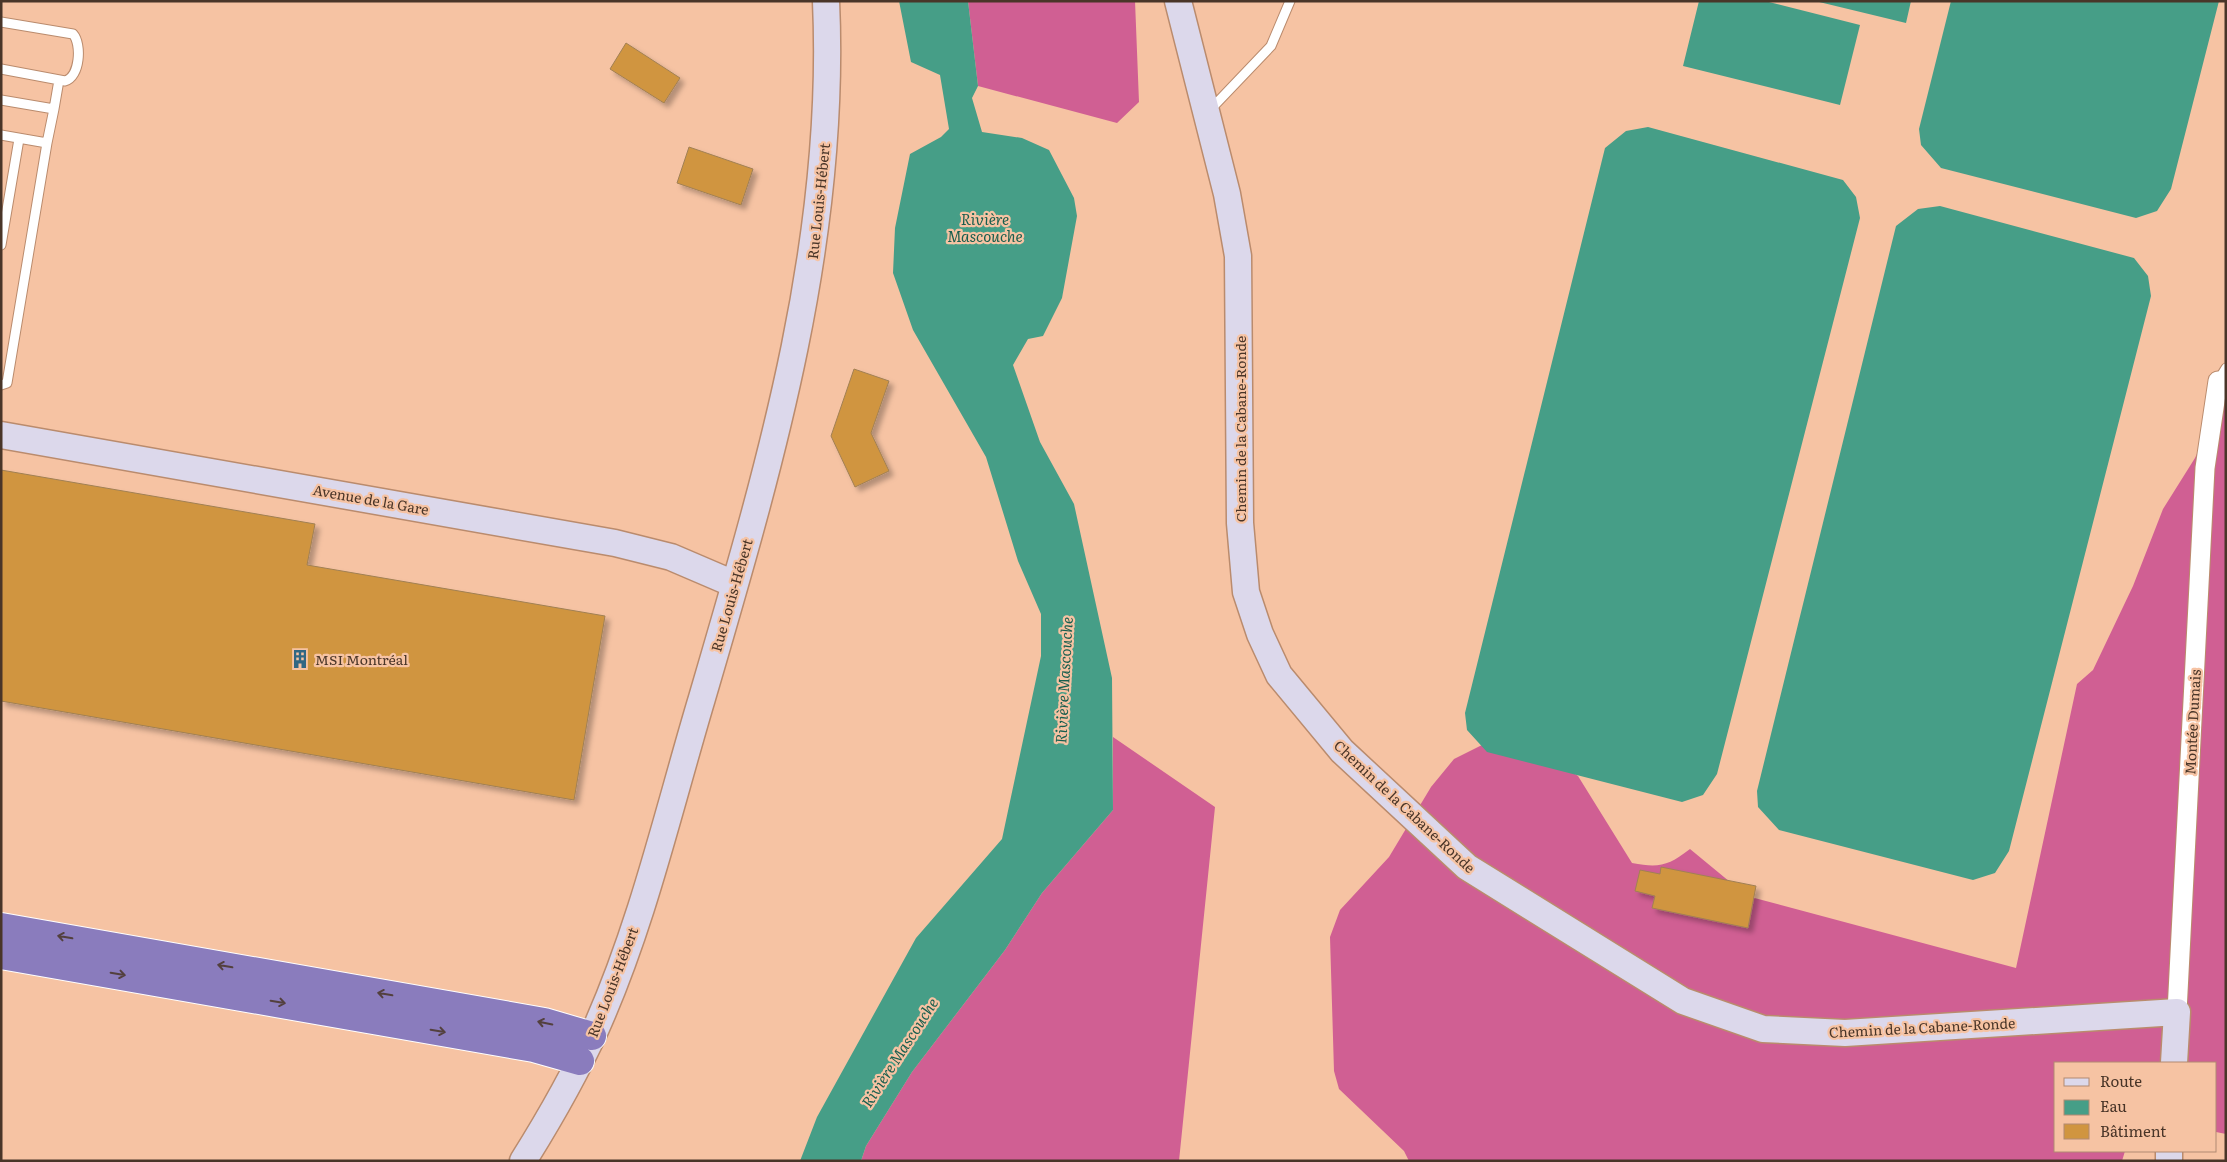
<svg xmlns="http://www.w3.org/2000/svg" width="2227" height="1162" viewBox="0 0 2227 1162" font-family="Literata,serif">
	<defs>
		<filter id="shadow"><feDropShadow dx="4.5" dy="4.5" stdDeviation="2.5" flood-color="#0004"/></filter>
	</defs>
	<rect width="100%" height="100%" fill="#f6c3a3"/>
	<!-- forest -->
	<path fill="#d05f93" d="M968,1h167l4,101 -22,21 -139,-37z
		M2226,392v742l-10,-2v-69h-160v88h69l-3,10h-713l-5,-10 -65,-62 -5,-18 -4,-134 10,-27 49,-53 42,-70 23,-28 44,-22 22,2 58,37 54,87c27,5 36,3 58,-14l57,47 269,72 61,-284 16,-14 40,-84 30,-77 32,-51z
		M1113,737l102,70 -36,354h-318l5,-15 46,-74 93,-122 37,-57 71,-83z"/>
	<!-- water -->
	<path fill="#469e87" d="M899,1h69l10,85 -6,12 10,34 40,6 27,12 25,48 3,18 -15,82 -19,38 -15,3 -15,26 27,77 34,62 38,174 1,132 -71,83 -37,57 -93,122 -46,74 -5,15h-61l17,-44 99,-179 86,-99 39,-183v-42l-23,-53 -32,-104 -73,-127 -20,-57 2,-45 15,-74 31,-17 8,-8 -9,-54 -29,-13z
		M1699,1h66l95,24 -20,80 -157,-39z
		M1815,1h96l-5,22z
		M1951,1h268l-48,188 -14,22 -21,7 -195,-50 -20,-23 -2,-16z
		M1648,127l195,53 13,17 4,21 -143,556 -14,21 -21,7 -195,-50 -20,-22 -2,-17 140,-565 21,-17z
		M1940,206l194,52 14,18 3,20 -142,555 -14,22 -22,7 -194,-50 -21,-23 -1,-16 139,-565 22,-17z"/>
	<!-- building -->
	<path fill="#d09540" stroke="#a18054" filter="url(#shadow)" d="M626,43l54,35 -16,25 -54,-34z
		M689,147l64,22 -12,36 -64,-22z
		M854,369l35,12 -18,52 18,38 -34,16 -24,-51z
		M1,470l314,54 -8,41 298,51 -31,184 -573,-99z
		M1661,867l95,19 -8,42 -96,-20 3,-12 -20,-5 5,-21 20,4z"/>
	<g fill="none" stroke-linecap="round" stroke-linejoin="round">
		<!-- lane casing -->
		<g stroke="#ba8b6d" stroke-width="11">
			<path id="lane" d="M1,22l72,12c9,10 7,43 -8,47l-64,-12
				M1,100l53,9 -7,34 -46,-8
				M54,109l5,-29
				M1210,110l61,-64 19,-45
				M1,245l18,-106
				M2218,381l8,-13
				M1,385l6,-2 40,-240"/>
		</g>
		<!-- street casing -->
		<g stroke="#ba8b6d" stroke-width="21">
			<path id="street" d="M2177,1012l28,-544 13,-87"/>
		</g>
		<!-- secondary casing -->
		<g stroke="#ba8b6d" stroke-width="29">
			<path id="secondary" d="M1178,1l49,193 11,62 2,267 6,69 14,42 19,41 63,76 125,116 216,134 80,28 82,4 332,-21 -3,51
				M1,435l614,108 56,14 63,27
				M523,1161c27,-43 52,-87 73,-133 47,-105 73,-220 106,-330 67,-229 135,-456 124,-697
				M2169,1161v-10"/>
		</g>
		<!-- highway casing -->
		<g stroke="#fff" stroke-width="30">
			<path id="highway" d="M1,927l543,95 48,14
				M1,955l533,93 46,13"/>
		</g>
		<!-- lane -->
		<use href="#lane" stroke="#fff" stroke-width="9"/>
		<!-- street -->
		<use href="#street" stroke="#fff" stroke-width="19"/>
		<!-- secondary -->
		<use href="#secondary" stroke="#dcd8eb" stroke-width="26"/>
		<!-- highway -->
		<use href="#highway" stroke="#8a7cbd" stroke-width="28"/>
	</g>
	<!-- one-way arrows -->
	<defs><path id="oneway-shaft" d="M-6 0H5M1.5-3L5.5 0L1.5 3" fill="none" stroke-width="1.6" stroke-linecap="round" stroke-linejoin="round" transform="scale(1.25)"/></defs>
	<g stroke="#53403e">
		<use href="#oneway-shaft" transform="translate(65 937) rotate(-170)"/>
		<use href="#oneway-shaft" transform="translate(225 966) rotate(-170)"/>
		<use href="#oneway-shaft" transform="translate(118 974) rotate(10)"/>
		<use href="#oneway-shaft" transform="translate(385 994) rotate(-170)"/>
		<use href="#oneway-shaft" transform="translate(278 1002) rotate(10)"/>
		<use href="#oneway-shaft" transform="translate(545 1023) rotate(-168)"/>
		<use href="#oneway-shaft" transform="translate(438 1031) rotate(10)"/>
	</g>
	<!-- icons -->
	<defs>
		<g id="building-bare" transform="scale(1.5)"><path d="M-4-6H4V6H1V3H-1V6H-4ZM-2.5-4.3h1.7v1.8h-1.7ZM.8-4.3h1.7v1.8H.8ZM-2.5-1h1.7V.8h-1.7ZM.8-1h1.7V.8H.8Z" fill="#326783" stroke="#f6c3a3" stroke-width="2.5" paint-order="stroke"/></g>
	</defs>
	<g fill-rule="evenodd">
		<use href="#building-bare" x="300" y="659"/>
	</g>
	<g text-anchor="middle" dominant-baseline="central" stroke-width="4.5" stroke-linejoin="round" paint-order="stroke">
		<!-- street labels -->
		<g font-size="14" fill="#493528" stroke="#f6c3a3">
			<text transform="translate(818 201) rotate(-84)">Rue Louis-Hébert</text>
			<text transform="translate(1240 429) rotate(-90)">Chemin de la Cabane-Ronde</text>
			<text transform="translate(371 499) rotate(10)">Avenue de la Gare</text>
			<text transform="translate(731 595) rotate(-74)">Rue Louis-Hébert</text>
			<text transform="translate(2192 722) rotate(-87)">Montée Dumais</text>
			<text transform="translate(1405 806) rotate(43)">Chemin de la Cabane-Ronde</text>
			<text transform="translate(612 982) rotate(-69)">Rue Louis-Hébert</text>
			<text transform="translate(1922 1027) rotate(-3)">Chemin de la Cabane-Ronde</text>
		</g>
		<!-- poi labels -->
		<g font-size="14" fill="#493528" stroke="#f6c3a3" text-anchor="start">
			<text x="315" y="659">MSI Montréal</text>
		</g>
		<!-- water labels -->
		<g font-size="15" font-style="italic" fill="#185e4e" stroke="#f6c3a3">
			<text x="985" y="218">Rivière<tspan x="985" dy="17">Mascouche</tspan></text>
			<text transform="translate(1063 680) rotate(-87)">Rivière Mascouche</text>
			<text transform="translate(899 1052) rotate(-57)">Rivière Mascouche</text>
		</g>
	</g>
	<!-- border -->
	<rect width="2227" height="1162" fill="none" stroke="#493528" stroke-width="5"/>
	<!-- legend -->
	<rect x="2054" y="1062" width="162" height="90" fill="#f6c3a3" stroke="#b18a72"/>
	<rect x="2064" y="1078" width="25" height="8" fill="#dcd8eb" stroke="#b18a72"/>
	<text x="2100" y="1087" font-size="15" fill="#493528">Route</text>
	<rect x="2064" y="1100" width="25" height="15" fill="#469e87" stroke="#b18a72"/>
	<text x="2100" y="1112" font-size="15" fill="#493528">Eau</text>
	<rect x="2064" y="1124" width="25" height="15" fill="#d09540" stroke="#b18a72"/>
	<text x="2100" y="1137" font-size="15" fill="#493528">Bâtiment</text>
</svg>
